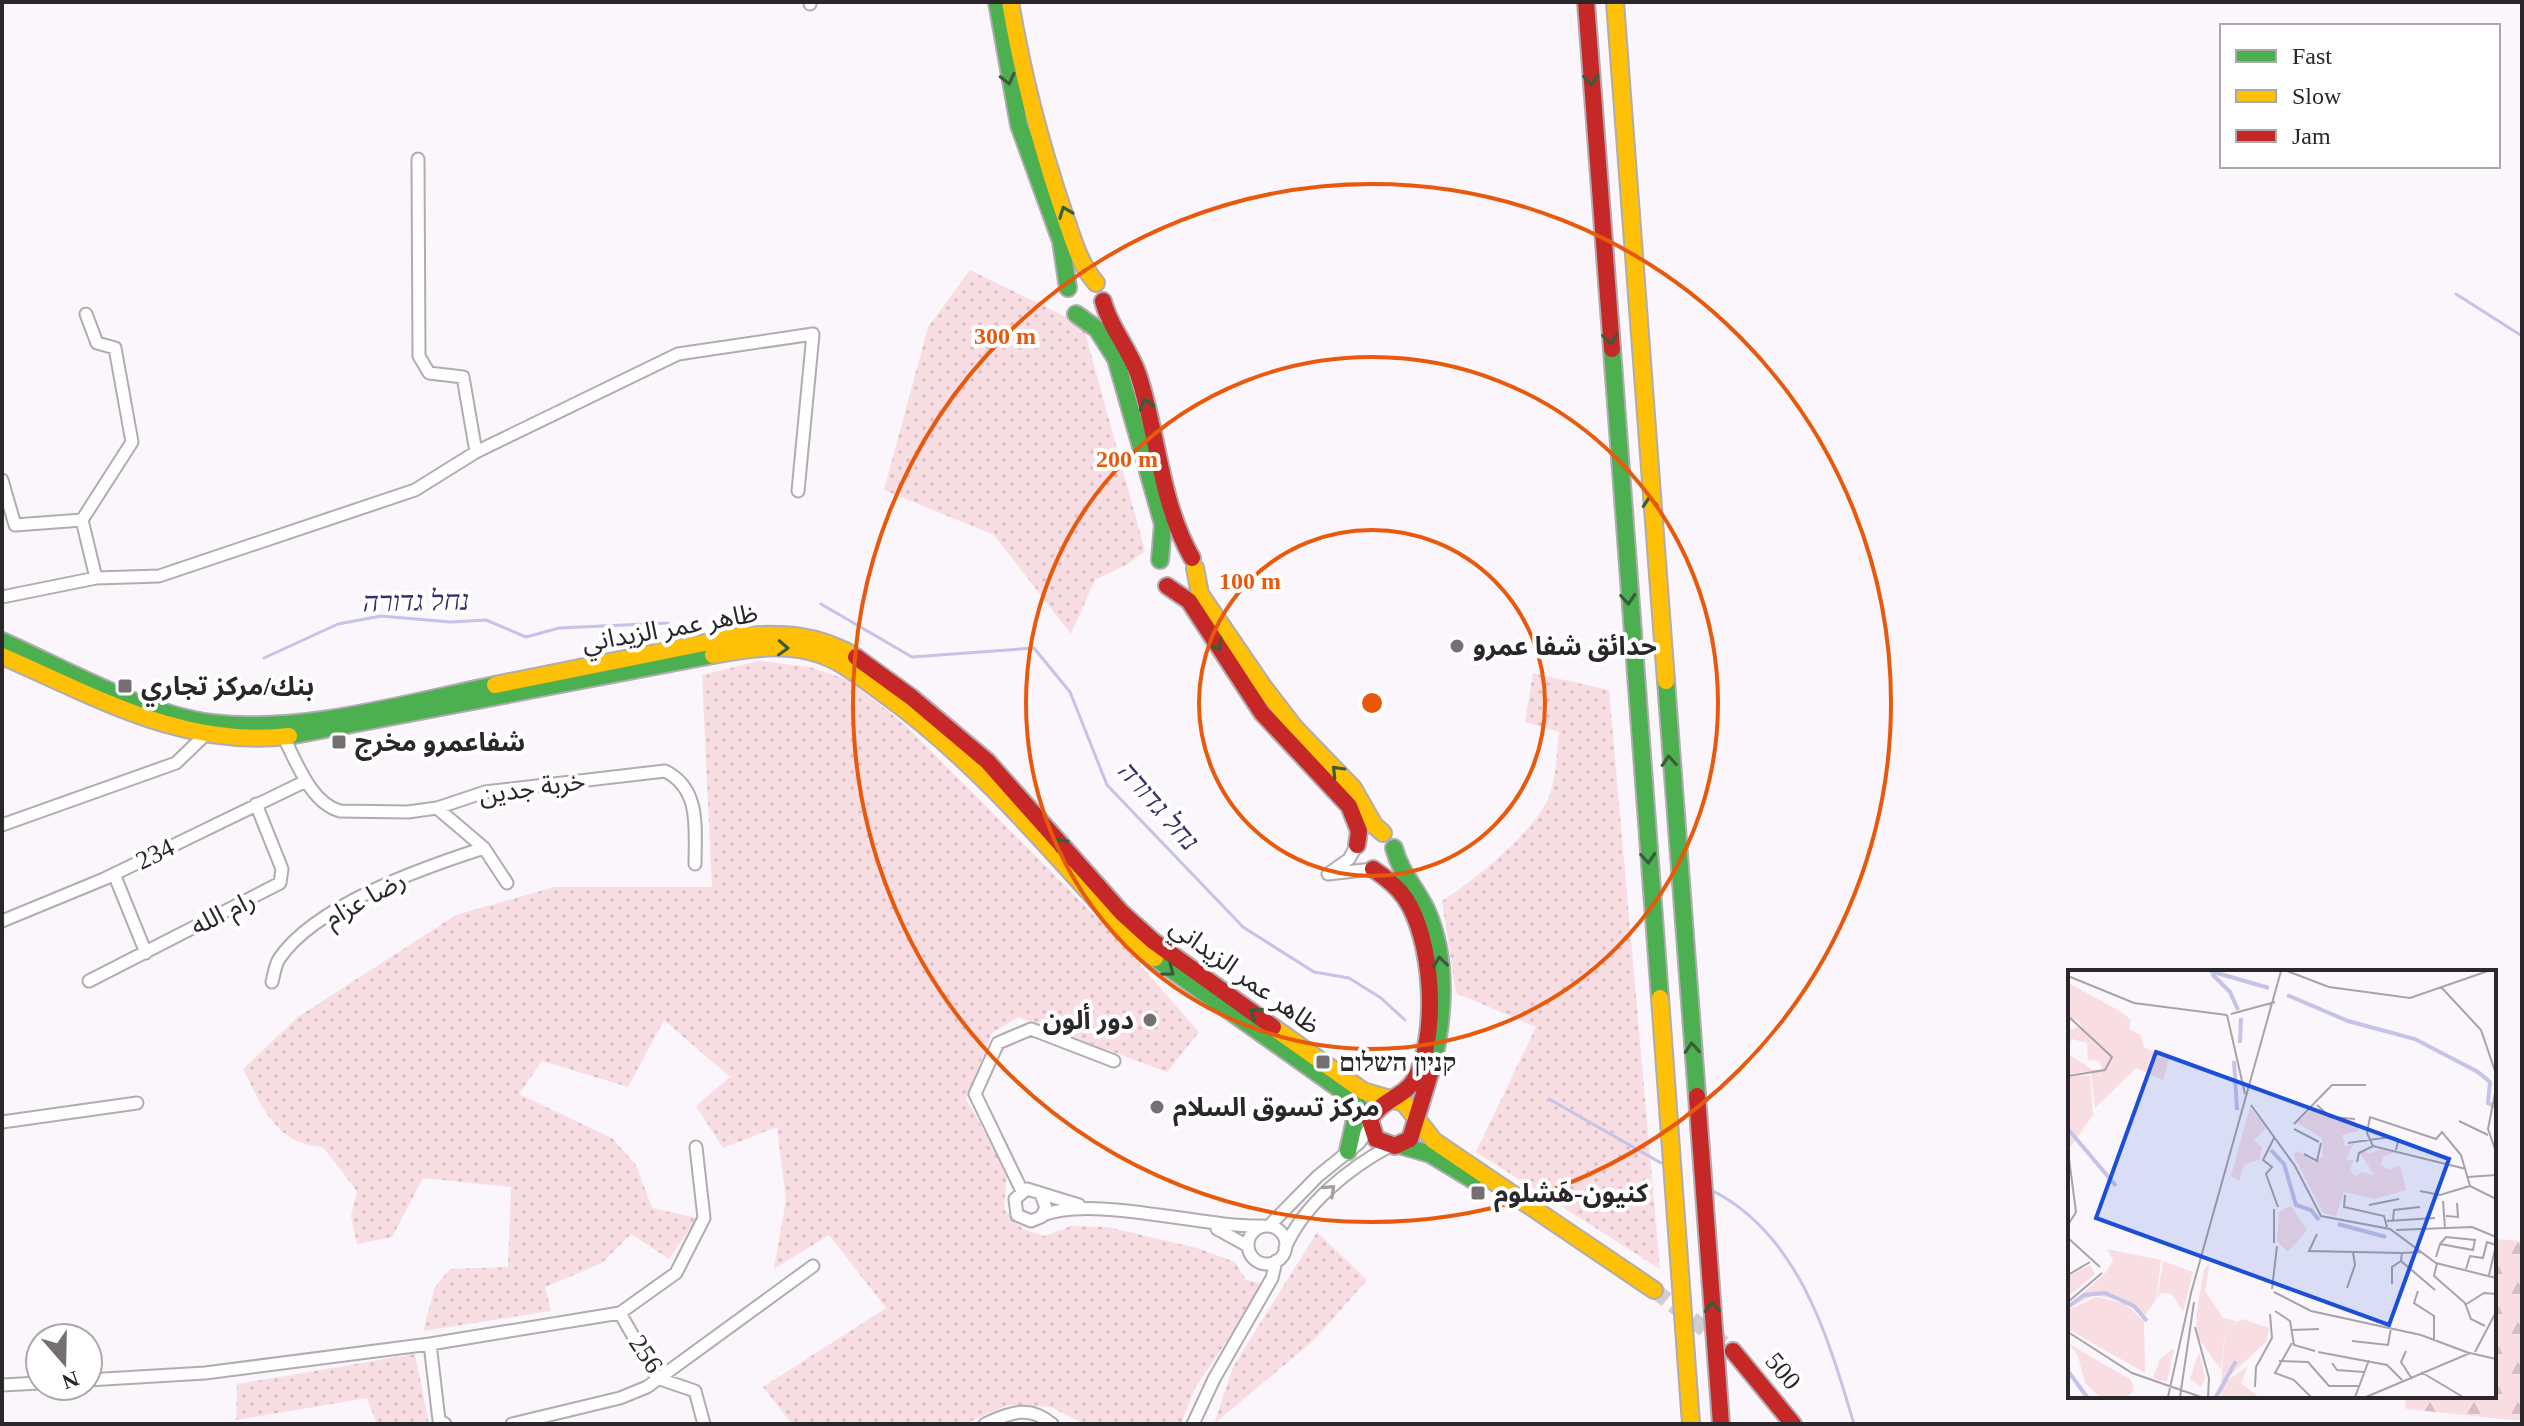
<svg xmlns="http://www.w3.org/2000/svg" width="2524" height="1426" viewBox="0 0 2524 1426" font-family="'Times New Roman','Noto Sans Arabic',Heebo,serif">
	<defs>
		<pattern id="grass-dots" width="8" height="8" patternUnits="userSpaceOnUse" patternTransform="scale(2)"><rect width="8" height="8" fill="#f8dee2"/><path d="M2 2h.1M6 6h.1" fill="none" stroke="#d5bec2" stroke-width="1.8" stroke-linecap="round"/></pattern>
		<pattern id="forest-firs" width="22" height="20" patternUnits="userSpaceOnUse" patternTransform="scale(2)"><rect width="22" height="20" fill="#f8dee2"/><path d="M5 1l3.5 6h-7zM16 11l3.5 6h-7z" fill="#d5bec2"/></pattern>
	</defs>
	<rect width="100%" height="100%" fill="#fbf6fb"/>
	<!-- grass -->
	<path fill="url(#grass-dots)" d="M970,270l113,55 62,226 -17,13 -33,16 -24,54 -77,-99 -110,-45 44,-163z
		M759,661l51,6 38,13 55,43 212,213 84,96 -32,40 -149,-55 -26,16 -26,66 41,72 -3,38 19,20 22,7 26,-10 37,1 89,21 38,14 11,18 19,4 -70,104 -14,36h-97l-33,-17 -43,-2 -44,19h-172l-29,-37 123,-79 -57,-73 -55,34 12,-69 -9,-73 -54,21 -27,-42 34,-29 -66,-57 -36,67 -86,-26 -23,33 93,44 24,27 16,43 45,10 -28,41 -38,-25 -29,29 -57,24 6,24 -128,20 12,-44 15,-18 58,-2 3,-80 -88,-9 -31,59 -35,7 -6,-28 6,-25 -34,-44c-47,-3 -61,-40 -80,-78l55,-52 158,-102 98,-28h158l-10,-212z
		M1533,673l76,17 51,579 -184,-117 60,-125 -80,-34 -14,-92c31,-20 79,-59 100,-91 15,-21 14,-53 17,-78l-34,-10z
		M1317,1232l50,48 -54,61 -99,83 19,-57z
		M415,1354l14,70h-52l-10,-26 -131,22 1,-36z"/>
	<!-- forest -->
	<path fill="url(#forest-firs)" d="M2494,1239l28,2v180l-116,-12 -1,-13h89z"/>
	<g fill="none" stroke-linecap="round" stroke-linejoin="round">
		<!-- stream -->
		<path stroke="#c5c3e7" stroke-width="3" d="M2456,294l66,42
			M821,604l91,53 122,-9 36,44 37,93 136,142 71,45 35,6 32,20 24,22
			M264,658l74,-34 43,-8 69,6 36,-2 40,17 33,-9 109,-5
			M1549,1099l112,64
			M1713,1191c86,44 115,146 141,233"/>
		<!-- secondary-tunnel -->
		<path stroke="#d1cdd1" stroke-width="16" stroke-dasharray="16 8" stroke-linecap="butt" d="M1654,1290l79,61"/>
		<!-- street casing -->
		<g stroke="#b0acaf" stroke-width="15">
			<path id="street" d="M810,4v-2
				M418,159l1,197 10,17 34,4 13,75
				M2,480l13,45 67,-5 14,58 -94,19
				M82,520l50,-78 -17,-94 -18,-5 -11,-29
				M96,578l63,-2 256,-86 61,-38 202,-98 135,-20 -15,157
				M284,738c13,25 27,65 56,73l68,1 29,-4 48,-16 180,-21c36,18 30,57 30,93
				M437,808l47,40 23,35
				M2,825l174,-62 28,-27
				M1357,845l-8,14 -21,15 45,-5
				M114,874l32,79
				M2,921l102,-42 202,-98
				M89,981l191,-98 2,-14 -26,-65
				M272,982c2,-7 3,-17 7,-23 36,-54 146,-92 205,-111
				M2,1122l135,-19
				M1022,1191l-47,-97 23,-51 33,-14 83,32
				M1041,1194l5,14 -5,9 -10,4 -14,-6 -2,-16 12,-10 52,16
				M1041,1216c51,-22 161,12 222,10
				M1269,1226l49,-50 41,-33 11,-16
				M1248 1245a19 19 0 1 1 38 0a19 19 0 1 1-38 0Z
				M1217,1229l31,17
				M1285,1248c19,-44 64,-80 105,-102
				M620,1313l37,65 38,13 9,33
				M430,1344l9,76 6,4
				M88,1380l117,-7 225,-29 190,-31 56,-40 28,-55 -8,-71
				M2,1385l38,-2
				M512,1424l108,-26 27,-11 166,-121
				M985,1424c25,-11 44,-20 67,0
				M1193,1424l21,-45 58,-101 4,-17"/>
		</g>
		<!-- fast casing -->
		<g stroke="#b0acaf" stroke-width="20">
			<path id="fast" d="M997,2l22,123 42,116 7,47
				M1076,314l21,15 19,30 47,165 -3,36
				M1612,349l48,649
				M2,641c61,27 144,74 210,82 90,11 195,-20 283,-38
				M1666,681l31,415
				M289,736l424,-81
				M1394,848c6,24 22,40 32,61 22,48 18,105 7,155
				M1155,958l196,139 19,23
				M1345,1098l10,22 -7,31
				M1399,1145l31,9 43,26"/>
		</g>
		<!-- slow casing -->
		<g stroke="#b0acaf" stroke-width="20">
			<path id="slow" d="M1010,2c12,71 30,141 53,209 9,25 15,51 33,72
				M1615,2l51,679
				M1195,568l5,26 62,91 33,43 58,60 21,37 9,8
				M713,655c35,-7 74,-13 109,0 22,8 43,25 62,39 97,70 172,163 252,250l19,14
				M2,656c95,41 180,92 287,80
				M495,685l244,-49c43,-3 79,-2 117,21
				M1660,998l31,426
				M1273,1027l90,64 41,12 30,38 220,149"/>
		</g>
		<!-- jam casing -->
		<g stroke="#b0acaf" stroke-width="20">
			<path id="jam" d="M1586,2l26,347
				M1103,301c7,27 26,47 35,73 20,60 22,128 54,184
				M1167,586l22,15 73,112 87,93 10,25 -2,14
				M856,657l55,40 76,64 134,151 32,29 120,86
				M1373,869c12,8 24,17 32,29 28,41 34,137 10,181 -11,19 -35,21 -45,41l6,19 19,7 15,-7 23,-75
				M1697,1096l24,328
				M1733,1351l60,73"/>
		</g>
		<!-- street -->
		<use href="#street" stroke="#fefefe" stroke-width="11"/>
		<!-- fast -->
		<use href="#fast" stroke="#4caf50" stroke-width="16"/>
		<!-- slow -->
		<use href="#slow" stroke="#ffc107" stroke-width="16"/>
		<!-- jam -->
		<use href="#jam" stroke="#c62828" stroke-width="16"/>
	</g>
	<!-- one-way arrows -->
	<defs><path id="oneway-chevron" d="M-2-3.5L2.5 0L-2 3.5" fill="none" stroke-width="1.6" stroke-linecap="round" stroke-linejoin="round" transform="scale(2)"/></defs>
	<g stroke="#385d39">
		<use href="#oneway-chevron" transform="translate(1008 79) rotate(77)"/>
		<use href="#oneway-chevron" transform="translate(1591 80) rotate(86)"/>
		<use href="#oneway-chevron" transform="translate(1065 212) rotate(-111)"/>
		<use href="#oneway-chevron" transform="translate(1610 339) rotate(86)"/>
		<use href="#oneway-chevron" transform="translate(1146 404) rotate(-106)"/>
		<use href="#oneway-chevron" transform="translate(1650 502) rotate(-94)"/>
		<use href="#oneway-chevron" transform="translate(1628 599) rotate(86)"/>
		<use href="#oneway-chevron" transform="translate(1217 645) rotate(58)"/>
		<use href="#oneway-chevron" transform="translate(783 648) rotate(3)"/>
		<use href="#oneway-chevron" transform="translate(1669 761) rotate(-94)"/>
		<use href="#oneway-chevron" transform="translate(1337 771) rotate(-134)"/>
		<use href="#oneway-chevron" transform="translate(1060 843) rotate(-131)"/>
		<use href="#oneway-chevron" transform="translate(1648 858) rotate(86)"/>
		<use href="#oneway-chevron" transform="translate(1440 962) rotate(-98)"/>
		<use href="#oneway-chevron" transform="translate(1169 971) rotate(37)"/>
		<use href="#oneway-chevron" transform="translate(1255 1013) rotate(-145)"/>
		<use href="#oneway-chevron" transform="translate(1692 1048) rotate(-94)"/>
		<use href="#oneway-chevron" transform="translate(1712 1307) rotate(-94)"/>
	</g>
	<use stroke="#9f9d9f" href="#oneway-chevron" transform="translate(1330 1190) rotate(-43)"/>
	<!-- distance rings -->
	<g fill="none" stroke="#e8590c" stroke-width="4">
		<circle cx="1372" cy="703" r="173"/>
		<circle cx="1372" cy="703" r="346"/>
		<circle cx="1372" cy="703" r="519"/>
	</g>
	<!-- markers -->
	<g fill="#736f73" stroke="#fff" stroke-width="3">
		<circle cx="1457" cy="646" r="8"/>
		<rect x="117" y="678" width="16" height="16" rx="4"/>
		<rect x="331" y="734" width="16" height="16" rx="4"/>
		<circle cx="1150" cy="1020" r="8"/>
		<rect x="1315" y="1054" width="16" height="16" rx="4"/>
		<circle cx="1157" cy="1107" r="8"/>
		<rect x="1470" y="1185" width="16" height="16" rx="4"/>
	</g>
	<g text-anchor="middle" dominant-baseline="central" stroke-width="8" stroke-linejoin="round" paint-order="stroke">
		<!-- street labels -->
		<g font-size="26" fill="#2a272a" stroke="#fff">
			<text transform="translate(670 628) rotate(-10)">ظاهر عمر الزيداني</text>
			<text transform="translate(532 788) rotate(-8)">خربة جدين</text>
			<text transform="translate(155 854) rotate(-26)">234</text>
			<text transform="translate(365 899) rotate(-29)">رضا عزام</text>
			<text transform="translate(223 913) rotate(-26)">رام الله</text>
			<text transform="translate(1245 976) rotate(36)">ظاهر عمر الزيداني</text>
			<text transform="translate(646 1354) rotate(56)">256</text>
			<text transform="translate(1783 1371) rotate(50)">500</text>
		</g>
		<!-- poi labels -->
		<g font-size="26" font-weight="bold" fill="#2a272a" stroke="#fff" text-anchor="start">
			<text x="1473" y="646">حدائق شفا عمرو</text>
			<text x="141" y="686">بنك/مركز تجاري</text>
			<text x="355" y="742">شفاعمرو مخرج</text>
			<text x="1134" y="1020" text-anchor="end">دور ألون</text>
			<text x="1339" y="1062">קניון השלום</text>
			<text x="1173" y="1107">مركز تسوق السلام</text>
			<text x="1494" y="1193">كنيون-هَشلوم</text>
		</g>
		<!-- water labels -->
		<g font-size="28" font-style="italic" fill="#38306d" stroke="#fff">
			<text transform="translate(416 601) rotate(-1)">נחל גדורה</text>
			<text transform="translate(1159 806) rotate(49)">נחל גדורה</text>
		</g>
	</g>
	<!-- overview -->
	<g transform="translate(2068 970)">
		<rect width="428" height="428" fill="#fbf6fb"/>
		<path d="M22,105l3,40 -24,34 -1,-72zM182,137l16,21 -12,12 8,7 -2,12 -16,6 -5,16 -8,-5zM248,137l10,9 29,5 4,10 -17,4 3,11 8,-2 -7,16h8l-4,9 5,8 7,-5 13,4 -15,-23 5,-3 3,4 12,-5 16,3 -12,4 -4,9 10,5 10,-5 6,25 -31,9 -31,-7 -8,24 -13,-3 -30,-59 6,-3 15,12 9,-7 -1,-18 -26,-16zM223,236l16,24 -19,22 -11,-11 2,-29zM39,279l54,11 -5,40 -12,17 -22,-16 -27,-6 -27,13 38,-36 7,-11zM22,295l5,9 -27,23 1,-21zM174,349l27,9 -2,13 -46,43 4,-54z" fill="#f8dee2"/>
		<path d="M0,13l52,28 11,9 -2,9 12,6 3,12 25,12 -6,21 -27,-12 -41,40 -4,-37 -22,3 -1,-20 25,16 9,-1 -3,-8 -11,-1 -1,-17 -15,-4 -4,11v-20l14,-4 -6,-7 -8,3zM95,291l30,11 -10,40 -11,-18 -12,-1 -3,6zM142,293l-5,28 18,27 14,3 -12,9 -4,40 -23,-33 -2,-21 8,-47zM28,327l28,6 20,18 1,52 -77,-44v-19zM0,373l63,37 3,10 -6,6 -28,1 -15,-14 -7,-27zM106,378l-7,34 -14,-4 7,-19zM131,382l6,25 -4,10 -11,-8zM180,396l-7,17 18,14h-36l-3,-5 8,-12z" fill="#f8dee2"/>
		<path fill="none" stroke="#c5c3e7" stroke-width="4" d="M142,1l59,17M144,4l18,18 8,18M219,25l61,26 67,18 63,33 12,10 -2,21 8,4M172,73l1,-25M166,91l3,49M0,159l48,57M203,180l13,14 12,41 15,5 8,10M270,254l48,13M0,337l16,-12 21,-2 29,13 13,15M0,401l19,26M148,427l20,-36"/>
		<path fill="none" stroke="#a7a3a7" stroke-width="2" d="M219,1l42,16 81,11 78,-27M0,6l66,27 93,12M373,17l40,43 15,44M163,44l44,-12M159,45l18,79M0,46l44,41 -7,13 -37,6M428,118l-8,41 8,23M183,135l44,61 26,50 69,13 46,34 60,15M249,135l13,12 25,2M391,151l29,14M226,154l38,-39h34M226,159l25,13M206,168l-11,22 9,7 -6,7 12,33M280,173l42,-6 8,4 -2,9M305,176l-6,-13 3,-16 66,22 6,-7 19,23 9,31 26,13M0,181l8,61 -8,13M236,184l13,7 4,-18M289,192l2,-9 14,-7 93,23M400,207l28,-2M352,221l20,4 30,-9M277,225l-1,12 40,9 3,11M375,231l2,27M301,235l30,-6M378,246l12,1 -1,-14M325,250l1,-10 26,-3M319,251l48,-3M328,260l76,-3 24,10M249,264l-8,17 93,2M0,268l32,29M206,273v-34M353,282l-19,1 -1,8 34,29M368,287l4,-13 6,-7 29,3 -2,10 -33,-6M369,293l-3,13 31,27 6,16 14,7M398,299l4,-13 13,2 4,-16 9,3 -7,30M0,305l22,-13M324,314v-17l9,-6M279,318l8,-23 -2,-13M204,319l5,-43M350,321l-4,12 20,13v24M206,322l37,19 110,24 48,18M0,332l34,-29M397,335l19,-12 12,1M207,341l15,10 4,24 21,6M127,357l14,51 -1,19M223,360l28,-1M0,362l64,41 69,24M284,371l36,4 3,-17M224,373l-17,30 19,7 17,17M338,381l-5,11 11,17M250,382l69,13 15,15M407,382l21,-40M211,391l29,1 21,24h30M264,393l5,7 27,2M353,402l42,25M187,417l1,-20 16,-29 -2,-24M100,427l23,-104 90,-322M112,427l14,-95M287,427l14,-37M298,427l104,-44 26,6"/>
		<path fill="#1d4ed8" fill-opacity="0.15" stroke="#1d4ed8" stroke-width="4" d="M88,82l293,107 -60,166 -293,-107z"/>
		<rect width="428" height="428" fill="none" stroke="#2a272a" stroke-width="4"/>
	</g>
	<circle cx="1372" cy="703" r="12" fill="#e8590c" stroke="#fff" stroke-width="4"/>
	<g font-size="24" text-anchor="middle" font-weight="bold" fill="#e8590c" stroke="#fff" stroke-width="8" stroke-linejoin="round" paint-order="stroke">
		<text x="1005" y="344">300 m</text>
		<text x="1127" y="467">200 m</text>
		<text x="1250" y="589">100 m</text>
	</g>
	<!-- border -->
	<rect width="2524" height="1426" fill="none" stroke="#2a272a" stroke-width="8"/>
	<!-- legend -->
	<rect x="2220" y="24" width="280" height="144" fill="#ffffff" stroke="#aaa9aa" stroke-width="2"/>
	<rect x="2236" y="50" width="40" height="12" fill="#4caf50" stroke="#aaa9aa" stroke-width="2"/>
	<text x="2292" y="64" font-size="24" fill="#2a272a">Fast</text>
	<rect x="2236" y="90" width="40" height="12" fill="#ffc107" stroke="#aaa9aa" stroke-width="2"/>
	<text x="2292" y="104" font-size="24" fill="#2a272a">Slow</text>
	<rect x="2236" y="130" width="40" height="12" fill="#c62828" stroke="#aaa9aa" stroke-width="2"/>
	<text x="2292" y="144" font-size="24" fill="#2a272a">Jam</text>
	<!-- north arrow -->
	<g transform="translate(64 1362) rotate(160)"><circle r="38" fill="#ffffff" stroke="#aaa9aa" stroke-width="2"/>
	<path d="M0-6L14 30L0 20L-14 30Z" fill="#736f73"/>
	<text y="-12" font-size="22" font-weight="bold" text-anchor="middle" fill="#2a272a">N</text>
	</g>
</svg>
